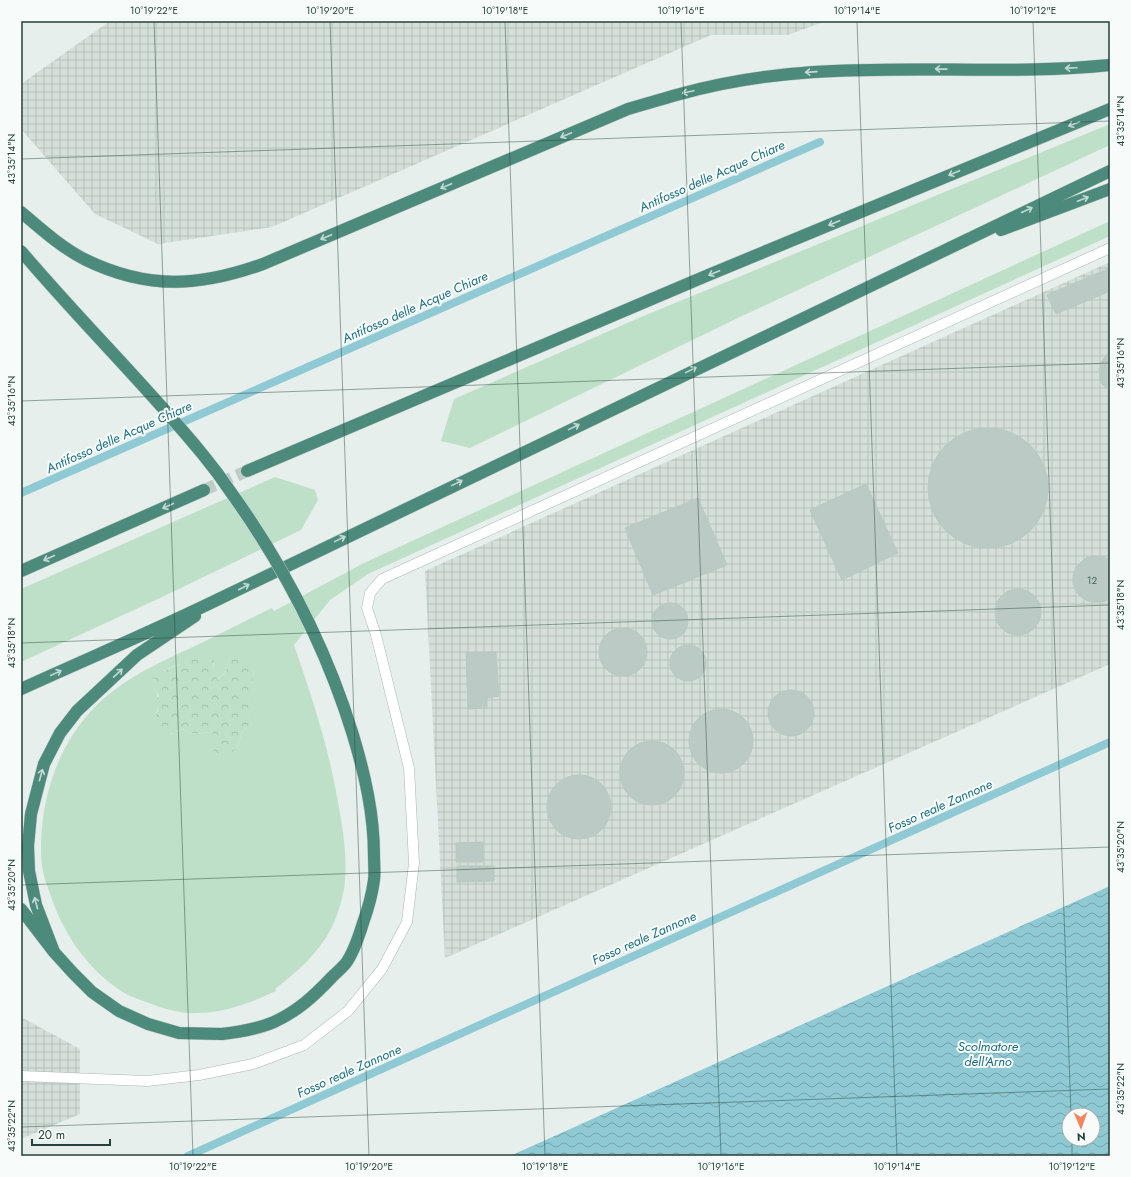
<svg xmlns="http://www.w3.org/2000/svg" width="1131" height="1177" viewBox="0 0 1131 1177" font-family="Jost,sans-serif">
	<defs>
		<pattern id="industrial-grid" width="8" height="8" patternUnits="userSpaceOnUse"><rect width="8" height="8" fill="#d4dfda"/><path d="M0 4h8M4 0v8" fill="none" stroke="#b6c1bc"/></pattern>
		<pattern id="forest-crowns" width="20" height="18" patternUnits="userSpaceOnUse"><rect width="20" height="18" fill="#bfe0c8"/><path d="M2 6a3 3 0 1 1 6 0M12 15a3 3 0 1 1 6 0" fill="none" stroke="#a4c1ad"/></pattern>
		<pattern id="water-waves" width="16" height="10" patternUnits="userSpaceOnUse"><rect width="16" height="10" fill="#8ec9d4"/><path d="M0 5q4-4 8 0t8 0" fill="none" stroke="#74a5ad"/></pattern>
	</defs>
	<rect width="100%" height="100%" fill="#e6efeb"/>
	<!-- industrial -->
	<path fill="url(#industrial-grid)" d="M110,21h716l-38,14h-77l-439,192 -114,17 -63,-30 -74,-85v-45z
		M1110,262v402l-665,294 -20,-387z
		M21,1017l59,32v65l-59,25z"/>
	<!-- green -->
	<path fill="#bfe0c8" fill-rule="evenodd" d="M1110,124v21l-368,171 -272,132 -29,-7 13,-42 187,-82z
		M1110,221v15l-742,338 -38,26 -36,45c18,52 35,104 44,157 5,27 9,52 7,79 -1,14 -7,33 -13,46 -13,26 -35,45 -57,62l1,2c-26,12 -51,22 -79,22 -16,1 -33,-4 -48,-10 -9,-3 -20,-7 -28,-12 -36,-24 -59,-60 -72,-100 -2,-6 -5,-13 -6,-20 -2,-8 -2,-18 -2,-27 1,-45 15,-91 44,-126 31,-37 69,-53 112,-73 25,-12 50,-25 75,-37l2,3 90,-48zM229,658l25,12 -2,15v38l-10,9 -5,16 -24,-17c-13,4 -18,4 -31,-2l-11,5 -17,-14c5,-13 7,-20 0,-32l6,-16 30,-12 24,-1 -1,14 4,7 9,-9z
		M275,477l40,13 3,10 -17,30 -141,68 -139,64v-73z"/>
	<!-- forest -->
	<path fill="url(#forest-crowns)" d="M236,653l18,17 -2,15v38l-10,9 -5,16 -10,8 -12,-2 -4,-10 2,-13c-14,4 -18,4 -31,-2l-22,9 -6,-18 4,-10 -3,-8 4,-6 -5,-8 -1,-9 7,-7 19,-7 2,-6 7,-2 2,3 7,-5 11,-1 6,5 -1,14 5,7 8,-9 3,-13z"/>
	<!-- water -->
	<path fill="url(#water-waves)" fill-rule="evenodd" d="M1110,886v270h-600zM1069,1115h24v24h-24z"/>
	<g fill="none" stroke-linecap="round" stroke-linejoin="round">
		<!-- stream -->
		<path stroke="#8ec9d4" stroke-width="8" d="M21,493l799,-351
			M188,1156l922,-414"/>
	</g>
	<!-- building -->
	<path fill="#bbcac4" stroke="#b8c9c2" d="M1110,268v23l-54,23 -9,-19z
		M1110,352v39l-8,-7 -2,-7 -1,-8 3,-8 4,-6z
		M928 488a60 60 0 1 1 120 0a60 60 0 1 1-120 0Z
		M866,484l32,69 -56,27 -32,-70z
		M698,498l29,67 -74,30 -28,-67z
		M1094,556h7l9,4v39l-7,3h-8l-7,-1 -7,-4 -5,-6 -3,-7v-8l2,-7 5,-6 6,-5z
		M995 612a23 23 0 1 1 46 0a23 23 0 1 1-46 0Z
		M652 621a18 18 0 1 1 36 0a18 18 0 1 1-36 0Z
		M599 652a24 24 0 1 1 48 0a24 24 0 1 1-48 0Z
		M670 663a18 18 0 1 1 36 0a18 18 0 1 1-36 0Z
		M496,652l3,44 -12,2v10l-19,1 -2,-56z
		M768 713a23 23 0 1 1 46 0a23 23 0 1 1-46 0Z
		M689 741a32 32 0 1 1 64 0a32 32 0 1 1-64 0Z
		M620 773a32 32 0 1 1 64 0a32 32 0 1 1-64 0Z
		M547 807a32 32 0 1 1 64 0a32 32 0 1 1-64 0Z
		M483,842v20h-27v-19z
		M457,866h37v15l-37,1z"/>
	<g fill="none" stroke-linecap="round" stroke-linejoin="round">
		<!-- trunk-tunnel -->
		<path stroke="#bfccc8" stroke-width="12" stroke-dasharray="12 6" stroke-linecap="butt" d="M204,490l43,-19"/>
		<!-- service casing -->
		<g stroke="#a8b8b2" stroke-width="11">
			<path id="service" d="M21,1076l126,5 52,-6 54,-11 51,-19 44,-34 34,-42 25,-47 7,-59 -5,-95 -33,-133 -9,-27 3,-15 12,-14 728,-331"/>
		</g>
		<!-- trunk casing -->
		<g stroke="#c2cac8" stroke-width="13">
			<path id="trunk" d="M21,212c20,17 40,35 63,47 63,31 115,28 179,5l365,-155c17,-5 34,-10 52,-15 43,-12 89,-19 134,-22 99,-7 198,3 296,-7
				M1001,230l109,-41
				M247,471l459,-195 404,-167
				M21,571l183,-81
				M21,689c68,-31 137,-60 204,-93 294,-143 589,-285 885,-425
				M21,909l33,43 19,21 19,19 27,19 29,13 31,9 43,1
				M54,952l-18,-47 -7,-34 -1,-25 3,-32 13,-50 16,-31 17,-22 60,-56 58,-39"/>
		</g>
		<!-- service -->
		<use href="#service" stroke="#fff" stroke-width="10"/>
		<!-- trunk -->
		<use href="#trunk" stroke="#4c8a7c" stroke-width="12"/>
		<!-- trunk-bridge casing -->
		<g stroke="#c2cac8" stroke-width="13" stroke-linecap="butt">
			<path id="trunk-bridge" d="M21,251c59,70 125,134 183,205 9,11 18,23 26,35 54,75 96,156 123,244 12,40 21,79 21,121 0,8 1,16 0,24 -2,15 -6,29 -11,43 -4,13 -9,29 -17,40 -4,5 -10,10 -14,14 -18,19 -34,34 -58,45 -16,7 -35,10 -52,12"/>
		</g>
		<!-- trunk-bridge -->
		<use href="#trunk-bridge" stroke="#4c8a7c" stroke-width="12"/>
	</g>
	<!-- one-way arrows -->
	<defs><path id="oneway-shaft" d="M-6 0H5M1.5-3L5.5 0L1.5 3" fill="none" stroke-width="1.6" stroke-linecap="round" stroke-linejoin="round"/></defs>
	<g stroke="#c4d9d4">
		<use href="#oneway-shaft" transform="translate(1071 68) rotate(178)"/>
		<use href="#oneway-shaft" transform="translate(941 69) rotate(-179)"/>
		<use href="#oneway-shaft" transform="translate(811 72) rotate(176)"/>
		<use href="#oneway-shaft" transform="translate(688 92) rotate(168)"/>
		<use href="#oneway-shaft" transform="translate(1074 124) rotate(158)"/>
		<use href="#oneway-shaft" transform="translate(566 135) rotate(157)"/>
		<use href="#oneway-shaft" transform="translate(954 173) rotate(157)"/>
		<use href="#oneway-shaft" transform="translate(446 186) rotate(157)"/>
		<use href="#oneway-shaft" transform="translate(1083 199) rotate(-21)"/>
		<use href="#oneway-shaft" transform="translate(1027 210) rotate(-25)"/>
		<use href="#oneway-shaft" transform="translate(834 223) rotate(157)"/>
		<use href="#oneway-shaft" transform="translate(326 237) rotate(157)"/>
		<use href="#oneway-shaft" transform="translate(714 273) rotate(157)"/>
		<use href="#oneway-shaft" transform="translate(691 370) rotate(-26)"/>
		<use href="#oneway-shaft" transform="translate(574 427) rotate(-26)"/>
		<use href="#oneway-shaft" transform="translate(457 483) rotate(-26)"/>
		<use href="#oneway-shaft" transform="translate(168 506) rotate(156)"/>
		<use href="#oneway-shaft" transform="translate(340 539) rotate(-26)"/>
		<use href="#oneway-shaft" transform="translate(49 558) rotate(156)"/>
		<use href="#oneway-shaft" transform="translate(244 587) rotate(-27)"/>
		<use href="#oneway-shaft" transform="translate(56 673) rotate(-25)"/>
		<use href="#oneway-shaft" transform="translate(118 673) rotate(-43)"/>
		<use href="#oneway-shaft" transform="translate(41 775) rotate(-74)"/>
		<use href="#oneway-shaft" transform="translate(36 903) rotate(-105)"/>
	</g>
	<!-- ticks -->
	<path fill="none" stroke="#24423a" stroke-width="1" stroke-opacity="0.45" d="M154,21l39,1135M330,21l39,1135M505,21l40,1135M681,21l40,1135M857,21l40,1135M1033,21l38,1094M21,159l1089,-38M21,401l1089,-38M21,643l1089,-38M21,885l1089,-38M21,1127l1089,-38M1072,1139v17"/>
	<g text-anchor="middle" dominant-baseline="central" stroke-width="4" stroke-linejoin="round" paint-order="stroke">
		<!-- number labels -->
		<g font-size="10" fill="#4a645c">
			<text x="1092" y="580">12</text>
		</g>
		<!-- water labels -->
		<g font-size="13" font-style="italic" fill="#1c6f80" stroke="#f7fbf9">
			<text transform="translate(712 176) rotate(-24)">Antifosso delle Acque Chiare</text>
			<text transform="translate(415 307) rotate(-24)">Antifosso delle Acque Chiare</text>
			<text transform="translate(119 437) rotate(-24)">Antifosso delle Acque Chiare</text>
			<text transform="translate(940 806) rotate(-24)">Fosso reale Zannone</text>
			<text transform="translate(644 938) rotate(-24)">Fosso reale Zannone</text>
			<text x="988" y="1046">Scolmatore<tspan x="988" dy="15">dell'Arno</tspan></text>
			<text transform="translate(349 1071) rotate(-24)">Fosso reale Zannone</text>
		</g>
	</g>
	<!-- border -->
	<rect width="1131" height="1177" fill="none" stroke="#f7fbf9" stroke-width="44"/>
	<!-- north arrow -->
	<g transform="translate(1081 1127) rotate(178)"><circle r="19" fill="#f7fbf9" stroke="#a3b1ad"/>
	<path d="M0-3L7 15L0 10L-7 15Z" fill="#f4845f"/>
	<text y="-6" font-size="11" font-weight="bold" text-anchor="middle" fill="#24423a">N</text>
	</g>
	<!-- scale -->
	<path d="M32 1139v6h78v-6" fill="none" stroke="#24423a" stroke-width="2"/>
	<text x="38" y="1139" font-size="12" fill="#24423a" stroke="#f7fbf9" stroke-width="3" paint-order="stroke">20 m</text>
	<rect x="22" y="22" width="1087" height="1133" fill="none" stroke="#24423a" stroke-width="1.5"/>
	<g font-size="10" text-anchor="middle" fill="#24423a">
		<text x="154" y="14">10°19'22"E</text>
		<text x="330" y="14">10°19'20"E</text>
		<text x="505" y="14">10°19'18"E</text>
		<text x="681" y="14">10°19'16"E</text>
		<text x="857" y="14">10°19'14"E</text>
		<text x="1033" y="14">10°19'12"E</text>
		<text transform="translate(1120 121) rotate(-90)" y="4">43°35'14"N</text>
		<text transform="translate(11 159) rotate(-90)" y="4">43°35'14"N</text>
		<text transform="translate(1120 363) rotate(-90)" y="4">43°35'16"N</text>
		<text transform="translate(11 401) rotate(-90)" y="4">43°35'16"N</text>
		<text transform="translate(1120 605) rotate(-90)" y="4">43°35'18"N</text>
		<text transform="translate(11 643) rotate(-90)" y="4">43°35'18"N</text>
		<text transform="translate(1120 847) rotate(-90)" y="4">43°35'20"N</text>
		<text transform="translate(11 885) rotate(-90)" y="4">43°35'20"N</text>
		<text transform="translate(1120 1089) rotate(-90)" y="4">43°35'22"N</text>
		<text transform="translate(11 1126) rotate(-90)" y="4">43°35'22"N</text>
		<text x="193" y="1170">10°19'22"E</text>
		<text x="369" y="1170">10°19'20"E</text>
		<text x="545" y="1170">10°19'18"E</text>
		<text x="721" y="1170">10°19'16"E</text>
		<text x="897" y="1170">10°19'14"E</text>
		<text x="1072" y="1170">10°19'12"E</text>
	</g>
</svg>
